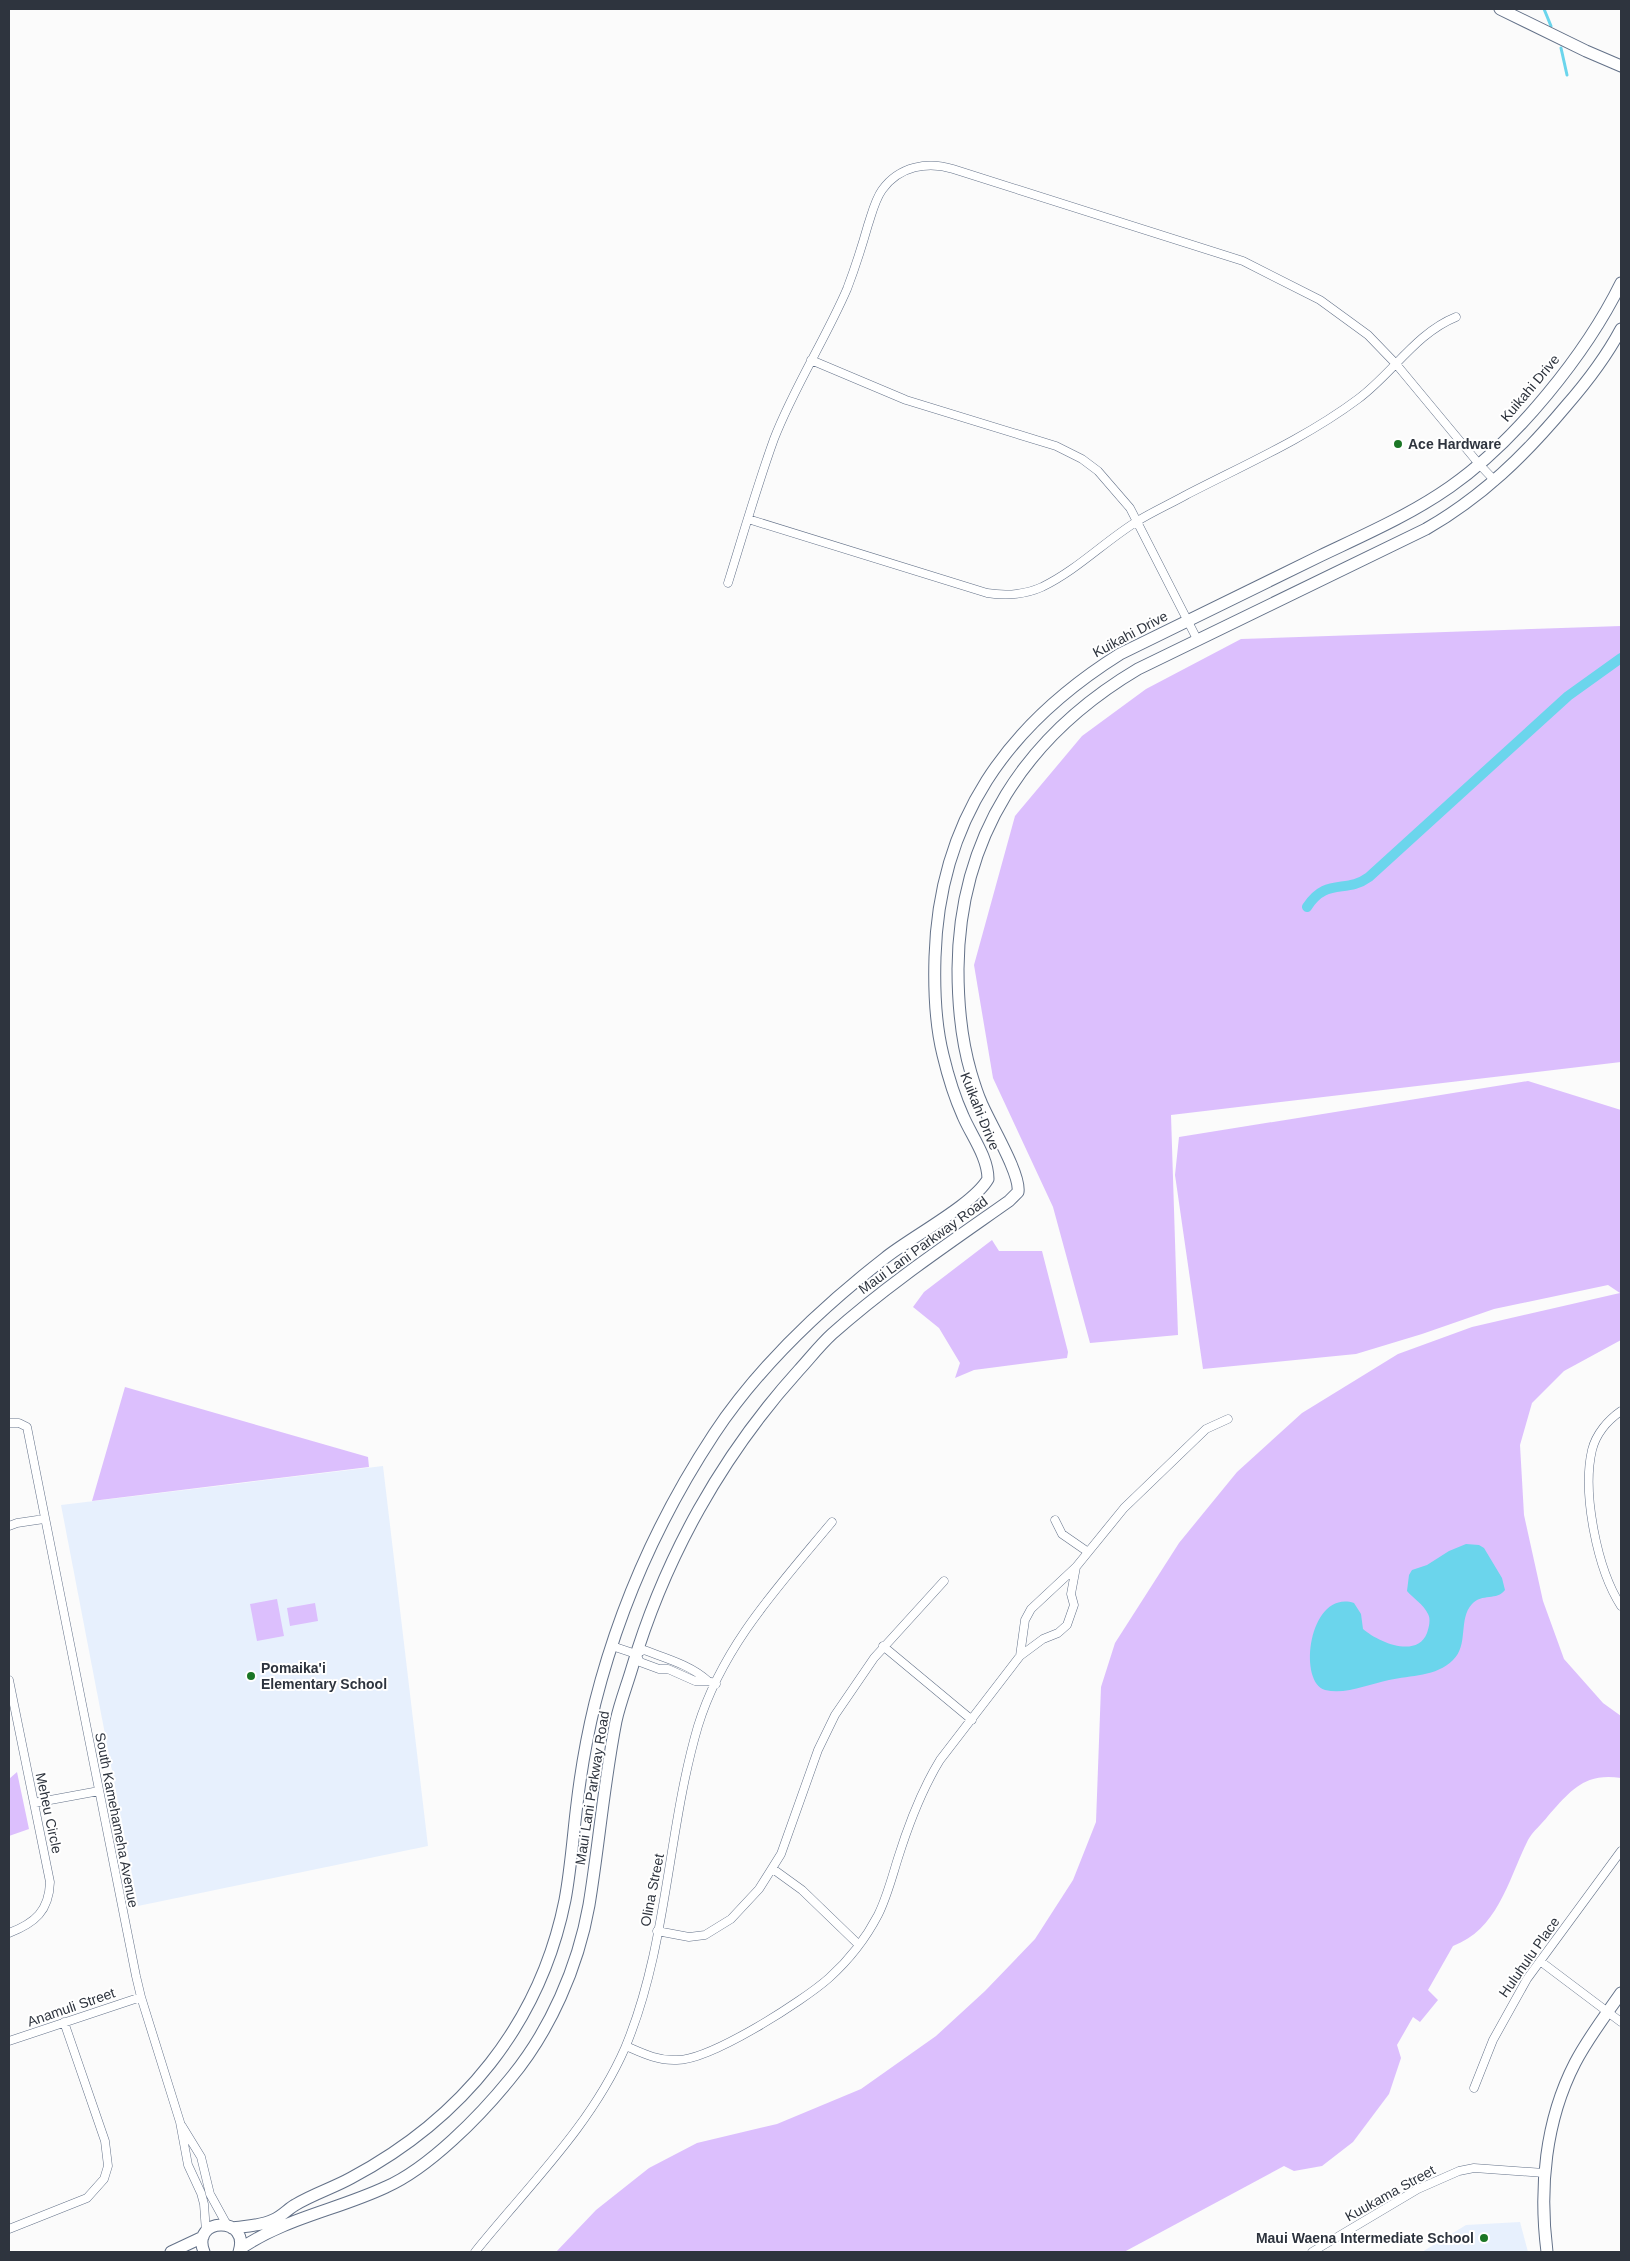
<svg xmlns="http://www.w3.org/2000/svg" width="1630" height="2261" viewBox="0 0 1630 2261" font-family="Helvetica,sans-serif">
	<rect width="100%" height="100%" fill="#fbfbfb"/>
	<!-- built -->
	<path fill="#e7f0fd" d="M383,1466l45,380 -290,60 -77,-401z
		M1520,2222l8,30h-106l44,-27z"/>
	<!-- green -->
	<path fill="#dcbffd" d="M1621,626v436l-450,53 7,220 -88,8 -37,-136 -60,-129 -19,-113 41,-149 67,-80 64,-47 95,-50z
		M1528,1081l93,29v230l-57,31 -32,32 -12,42 4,70 19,86 21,58 39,44 18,13v62c-36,-6 -51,13 -73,38 -6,8 -15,15 -20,24 -19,38 -30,90 -75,106l-25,44 10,10 -18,22 -7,-5 -16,28 4,13 -12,36 -36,48 -31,24 -28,5 -10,-5 -160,86h-568l40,-42 53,-42 48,-25 80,-19 84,-35 75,-53 49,-45 50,-52 38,-59 23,-58 5,-135 14,-44 64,-100 58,-71 65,-59 96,-59 74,-27 148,-34 -12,-8 -114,24 -72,25 -66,20 -153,15 -28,-194 4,-38z
		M992,1240l7,11h43l26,101 -1,6 -93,12 -19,8 5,-15 -21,-35 -26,-21 11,-15z
		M125,1387l243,70 1,10 -277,34z
		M277,1599l7,37 -27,5 -7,-37z
		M315,1603l3,18 -28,5 -3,-18z
		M17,1772l12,57 -20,7v-57z"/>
	<!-- water -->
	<path fill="#6bd5ec" d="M1466,1544l13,1 5,3 18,30 3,12c-8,11 -23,3 -33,14 -14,15 -3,41 -19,56 -17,17 -42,15 -64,20 -20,4 -43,15 -64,10 -28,-8 -16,-101 29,-87l7,11 2,15c15,13 54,30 64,4 2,-6 4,-14 1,-19 -4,-9 -15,-16 -21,-23l2,-16 3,-5 15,-5 22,-14z"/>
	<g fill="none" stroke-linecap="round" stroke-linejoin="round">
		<!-- stream -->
		<path stroke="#6bd5ec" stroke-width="3" d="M1544,9l7,17
			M1561,48l6,27"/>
		<!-- canal -->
		<path stroke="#6bd5ec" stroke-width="10" d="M1307,907c19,-30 39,-13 62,-30l199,-181 53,-38"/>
		<!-- street casing -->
		<g stroke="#647289" stroke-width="9">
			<path id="street" d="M811,360l95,40 150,46 26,13 16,12 32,37 68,133
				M748,519l239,74c19,3 37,2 55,-6 35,-17 62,-45 94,-65 16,-10 34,-18 50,-27 58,-30 120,-57 172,-96 34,-25 58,-66 98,-82
				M728,583c15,-48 29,-97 46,-144 20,-52 51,-99 73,-150 8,-21 15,-43 21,-64 4,-12 7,-25 14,-35 17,-24 46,-29 71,-21l290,92 77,39 48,35 28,29 83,100 16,17
				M1621,1411c-13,9 -25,23 -29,39 -10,43 5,119 29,156
				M9,1423h10l8,4 109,549 5,21 39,125 8,43 13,28 3,11 2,28
				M1055,1520l7,14 26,18
				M9,1526l8,-3 27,-4
				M612,1646l24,8 4,8 19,7h9l27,12h13l8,3
				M883,1646l89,74
				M636,1654l8,-4c21,8 47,15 64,31
				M1020,1656l5,-36 6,-11 45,-42 48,-59 82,-79 22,-10
				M9,1680l41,202c-1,29 -15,41 -41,51
				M34,1803l65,-12
				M773,1869l29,21 57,55
				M657,1931l32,6 16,-2 26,-16 28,-30 22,-35 37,-104 17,-35 39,-57 70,-77
				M1540,1961l81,61
				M9,2041l132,-44
				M626,2046c16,7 32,15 51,14 34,0 126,-59 152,-82 20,-18 37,-40 49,-63 9,-18 14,-38 20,-57 11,-35 23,-67 42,-98l80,-104 23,-17 15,-6 9,-8 7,-20 -3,-11 5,-27
				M1474,2088l19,-48 34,-61 94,-128
				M182,2126l19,31 9,37 17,31
				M9,2229l78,-31 17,-19 4,-13 -3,-25 -41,-119
				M475,2252c53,-66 116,-126 150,-204 43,-102 42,-217 73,-322 25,-81 81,-140 134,-204
				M1312,2252l106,-63 41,-18 15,-3 70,5"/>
		</g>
		<!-- secondary casing -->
		<g stroke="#647289" stroke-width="13">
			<path id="secondary" d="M1500,9l86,42 35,15
				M232,2228c13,-2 29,-2 41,-8 8,-3 15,-11 22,-15 18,-11 38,-17 56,-27 111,-59 189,-154 214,-278 6,-32 8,-64 12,-96 4,-34 10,-68 18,-101 24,-95 65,-187 119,-269 45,-68 107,-126 171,-176 26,-21 88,-53 103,-79 0,-22 -17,-44 -25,-63 -9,-20 -15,-40 -20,-61 -8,-32 -9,-66 -8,-98 4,-137 72,-232 185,-303 66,-33 133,-65 200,-98 44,-21 90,-41 130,-69 66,-46 136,-133 171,-204
				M240,2249c45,-31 97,-39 146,-62 43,-19 94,-71 124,-108 40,-48 68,-112 79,-174 10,-61 15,-123 27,-184 4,-18 11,-36 16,-53 33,-111 90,-213 167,-298 11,-12 21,-25 33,-36 55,-49 116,-90 177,-133l9,-9c3,-18 -29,-70 -37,-90 -4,-9 -7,-19 -10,-29 -10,-34 -13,-69 -13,-104 1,-132 67,-233 180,-300l288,-140c56,-32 99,-74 140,-123 21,-24 40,-49 55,-77
				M171,2252l32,-15
				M204,2252c-14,-35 47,-37 35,0
				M1547,2252c-8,-63 -2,-131 28,-189 13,-25 30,-47 46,-70"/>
		</g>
		<!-- street -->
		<use href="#street" stroke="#fff" stroke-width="8"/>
		<!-- secondary -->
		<use href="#secondary" stroke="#fff" stroke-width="11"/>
	</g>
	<!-- markers -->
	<g fill="#1b7625" stroke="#fff" stroke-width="2">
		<circle cx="1398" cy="444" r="5"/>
		<circle cx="251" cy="1676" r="5"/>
		<circle cx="1484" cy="2238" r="5"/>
	</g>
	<g text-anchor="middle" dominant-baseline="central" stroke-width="4" stroke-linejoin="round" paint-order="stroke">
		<!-- street labels -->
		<g font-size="14" fill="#2e343e" stroke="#fff">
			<text transform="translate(1530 388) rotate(-50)">Kuikahi Drive</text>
			<text transform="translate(1130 634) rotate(-28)">Kuikahi Drive</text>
			<text transform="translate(980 1111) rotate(68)">Kuikahi Drive</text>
			<text transform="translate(923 1245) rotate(-36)">Maui Lani Parkway Road</text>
			<text transform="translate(592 1788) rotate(-81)">Maui Lani Parkway Road</text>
			<text transform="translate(49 1813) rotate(78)">Meheu Circle</text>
			<text transform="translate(117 1820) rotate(79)">South Kamehameha Avenue</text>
			<text transform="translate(652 1890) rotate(-79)">Olina Street</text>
			<text transform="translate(1529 1957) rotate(-55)">Huluhulu Place</text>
			<text transform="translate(71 2007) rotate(-19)">Anamuli Street</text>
			<text transform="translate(1390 2193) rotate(-29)">Kuukama Street</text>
		</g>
		<!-- poi labels -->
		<g font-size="14" font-weight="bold" fill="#2e343e" stroke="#fff" text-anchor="start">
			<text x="1408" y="444">Ace Hardware</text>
			<text x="261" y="1668">Pomaika'i<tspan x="261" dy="16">Elementary School</tspan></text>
			<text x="1474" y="2238" text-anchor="end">Maui Waena Intermediate School</text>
		</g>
	</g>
	<!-- border -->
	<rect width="1630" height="2261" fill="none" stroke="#2e343e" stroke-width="20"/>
</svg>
